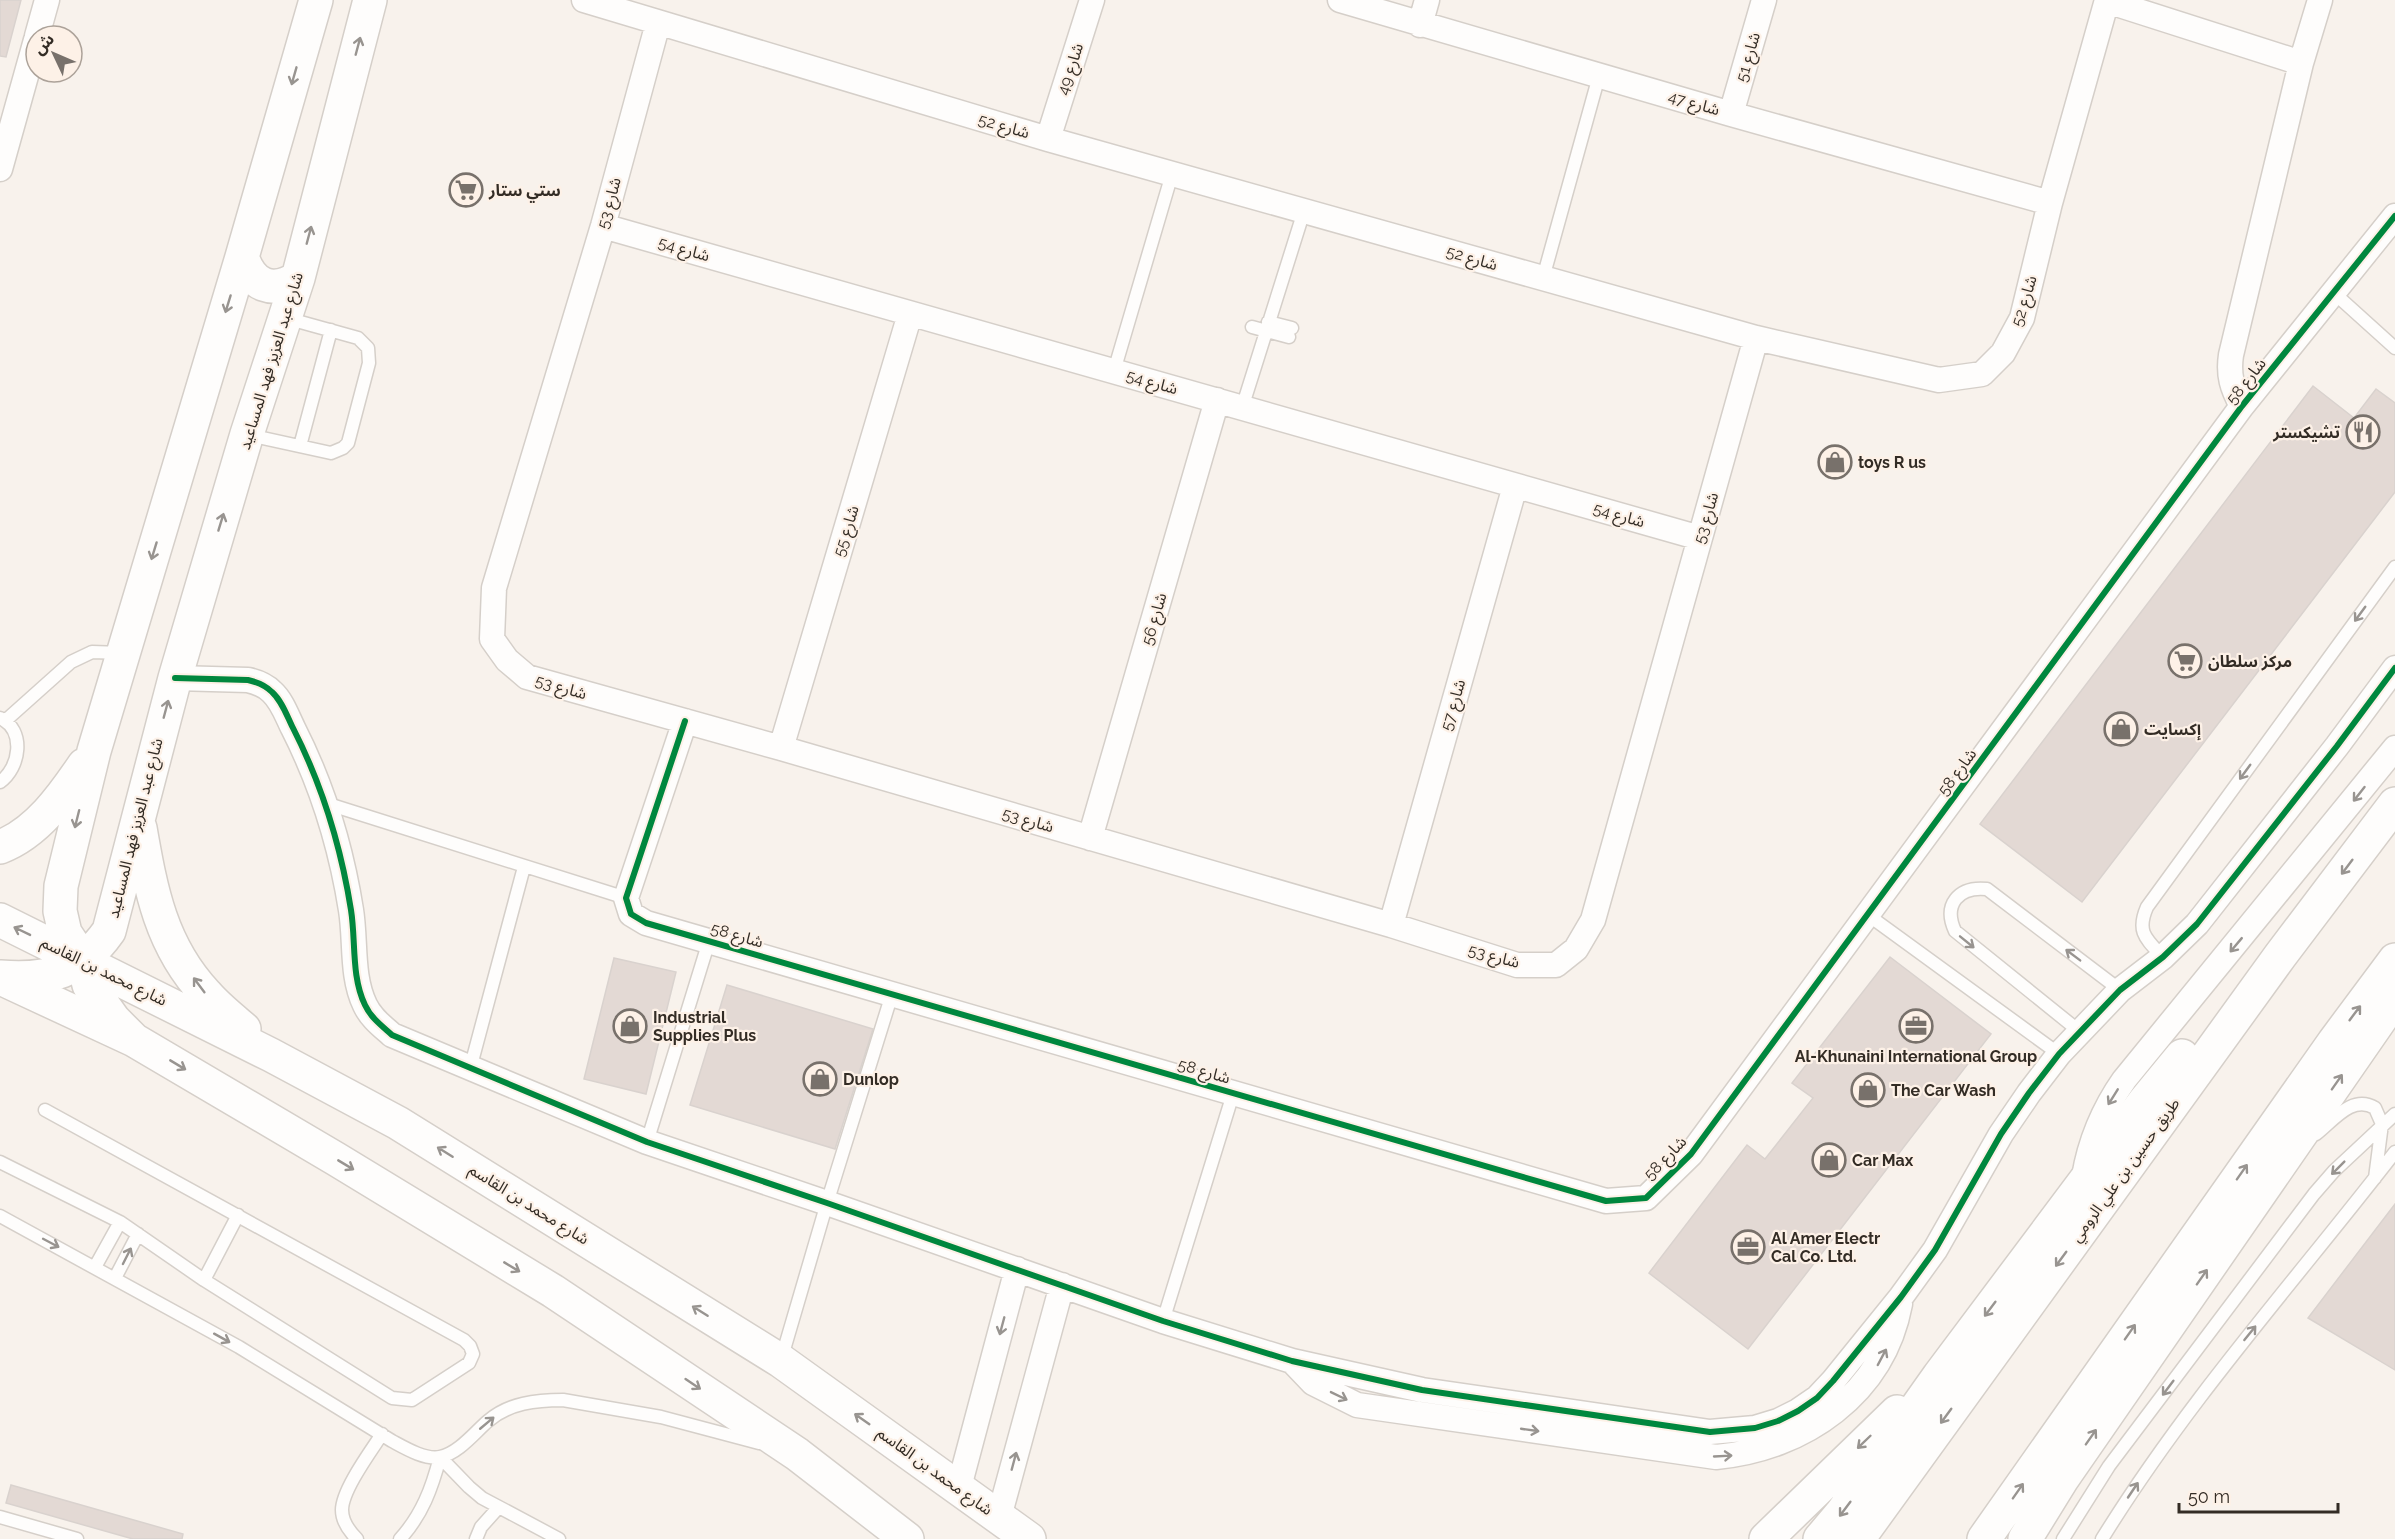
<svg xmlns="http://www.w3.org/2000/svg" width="2395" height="1539" viewBox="0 0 2395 1539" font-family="Raleway,'Noto Sans Arabic',sans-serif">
	<rect width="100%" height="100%" fill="#f8f2ec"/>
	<!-- building -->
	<path fill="#e3d9d4" stroke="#d9d2ce" stroke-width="1.5" d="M0,0h21l-15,57 -6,-1z
		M2313,386l41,32 22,-29 19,14v89l-313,410 -102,-78z
		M1890,957l101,77 -243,315 -99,-76 98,-128 18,14 48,-61 -21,-15z
		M614,958l62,14 -30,122 -62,-15z
		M727,985l146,44 -38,120 -145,-44z
		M2395,1204v166l-87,-52z
		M11,1485l172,49 -1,5h-49l-127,-36z"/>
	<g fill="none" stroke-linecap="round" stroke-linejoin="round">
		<!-- service casing -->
		<g stroke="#d5cfc9" stroke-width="15">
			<path id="service" d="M1543,278l56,-202
				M2334,293l61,55
				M1268,322l24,6
				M1252,327l37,10
				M1114,371l58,-197
				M1242,408l62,-197
				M249,435l82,18 12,-5 5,-5 21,-80 -1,-15 -10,-10 -72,-20
				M300,446l31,-116
				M0,718c26,12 20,50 0,64
				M5,721l66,-59 21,-10 30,1
				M325,803l301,95
				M1868,915l191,139
				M2163,957c-17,-18 -27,-25 -16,-50l248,-340
				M2079,1031l-124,-100c-12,-26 3,-45 32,-42l133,101
				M470,1069l54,-202
				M2316,1134c17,-13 36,-40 59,-26l7,16 -7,54
				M647,1142l62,-201
				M0,1162l120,60 84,58 188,118 20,2 57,-37 4,-9 -3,-8 -6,-6 -419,-230
				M0,1216l239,131 153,94c13,7 33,19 48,16 19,-4 35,-25 48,-36 21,-18 48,-21 75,-21l98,17 98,26
				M95,1267l25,-45
				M115,1278l23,-44
				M204,1280l34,-65
				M1163,1321l70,-227
				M781,1360l46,-157 65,-209
				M440,1457l29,30 13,11 77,41
				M0,1517l77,22
				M357,1539c-8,-8 -15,-18 -15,-29 0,-20 29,-59 40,-76
				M400,1539c22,-24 32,-51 40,-82
				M476,1539l5,-12 17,-19
				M2063,1539l46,-73 205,-272 20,-23 61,-57
				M2102,1539c85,-138 194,-259 293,-387"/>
		</g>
		<!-- minor casing -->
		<g stroke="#d5cfc9" stroke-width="27">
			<path id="minor" d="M584,0l464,139 708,199 183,42 43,-6 21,-21 19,-35 28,-115 57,-203
				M1340,0l391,114 319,89
				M2107,1l194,62
				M658,23l-55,203 -109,362 -2,51 15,21 20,17 254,71 610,177 126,40h39l20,-16 17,-29 163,-582
				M1420,25l7,-25
				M37,36l10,-36
				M1731,114l33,-114
				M1048,139l44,-139
				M0,169l36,-129
				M603,226l1097,312
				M2242,406c-10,-18 -14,-31 -11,-51l70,-292 19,-63
				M175,678l73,2c9,2 17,5 24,12 10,9 15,24 21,36 29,57 48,119 58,182 5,31 0,66 14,95 6,13 17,21 27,30l255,107 180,61 336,118 129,40 130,29 288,42 45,-4 23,-7 20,-10 19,-13 16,-17 68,-84 34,-47 66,-116 28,-41 30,-39 61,-64 43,-33 34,-33 140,-178 58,-78
				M685,721l-59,177 5,16 15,9 960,278 40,-3 45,-44 551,-748 153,-190
				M781,748l129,-434
				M1090,838l127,-438
				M1391,925l124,-439
				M2084,1177c6,-36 19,-67 40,-97l271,-332
				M1292,1361l21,22 44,22 359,52c88,-8 167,-63 184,-153
				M959,1487l58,-218
				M999,1517l63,-232"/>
		</g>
		<!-- primary casing -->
		<g stroke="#d5cfc9" stroke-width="36">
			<path id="primary" d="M242,257c10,29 30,37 56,21
				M140,828c11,63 21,118 66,166 11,13 25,24 38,35
				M0,847c37,-14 63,-51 84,-82
				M0,920l271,135 127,68 383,238 248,178
				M0,977c49,4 80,-5 109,-46l66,-253 72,-244 51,-156 72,-278
				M7,981l127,59 202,119 217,132 244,163 110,85
				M134,1040l-20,-20 -25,-35 -6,-25 -18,-27 -5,-22 1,-25 33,-135 148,-494 74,-257"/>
		</g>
		<!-- trunk casing -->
		<g stroke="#d5cfc9" stroke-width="36">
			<path id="trunk" d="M1766,1539l131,-127
				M1820,1539l22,-26 97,-137 206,-275 37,-45
				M1858,1539l422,-583 115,-152
				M1984,1539l350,-497 61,-82
				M2025,1539l37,-60 333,-481"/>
		</g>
		<!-- service -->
		<use href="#service" stroke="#fefdfc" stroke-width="12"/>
		<!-- minor -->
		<use href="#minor" stroke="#fefdfc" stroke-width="24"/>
		<!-- primary -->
		<use href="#primary" stroke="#fefdfc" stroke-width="33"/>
		<!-- trunk -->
		<use href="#trunk" stroke="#fefdfc" stroke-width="33"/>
		<!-- cycleway casing -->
		<g stroke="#fdf1e7" stroke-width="10">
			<path id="cycleway" d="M175,678l73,2c9,2 17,5 24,12 10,9 15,24 21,36 29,57 48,119 58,182 5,31 0,66 14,95 6,13 17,21 27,30l255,107 180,61 336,118 129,40 130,29 288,42 45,-4 23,-7 20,-10 19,-13 16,-17 68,-84 34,-47 66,-116 28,-41 30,-39 61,-64 43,-33 34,-33 140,-178 58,-78
				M685,721l-59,177 5,16 15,9 960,278 40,-3 45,-44 551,-748 153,-190"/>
		</g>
		<!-- cycleway -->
		<use href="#cycleway" stroke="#00873e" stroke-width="6"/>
	</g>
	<!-- one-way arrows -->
	<defs><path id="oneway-shaft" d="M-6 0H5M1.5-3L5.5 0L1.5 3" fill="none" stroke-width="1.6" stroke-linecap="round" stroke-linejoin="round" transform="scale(1.5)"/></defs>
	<g stroke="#989490">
		<use href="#oneway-shaft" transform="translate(358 46) rotate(-75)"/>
		<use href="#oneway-shaft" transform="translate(294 76) rotate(106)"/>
		<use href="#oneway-shaft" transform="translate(309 235) rotate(-75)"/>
		<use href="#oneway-shaft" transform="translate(228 304) rotate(107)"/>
		<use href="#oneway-shaft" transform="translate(221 522) rotate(-73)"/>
		<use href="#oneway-shaft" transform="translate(154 551) rotate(107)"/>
		<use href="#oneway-shaft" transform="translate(2360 614) rotate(126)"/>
		<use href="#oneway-shaft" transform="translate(166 709) rotate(-75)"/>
		<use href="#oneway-shaft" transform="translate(2245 772) rotate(126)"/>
		<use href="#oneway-shaft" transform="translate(2359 794) rotate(128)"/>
		<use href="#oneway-shaft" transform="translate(77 819) rotate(104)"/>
		<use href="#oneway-shaft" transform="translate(2347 867) rotate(127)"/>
		<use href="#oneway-shaft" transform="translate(22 931) rotate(-154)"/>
		<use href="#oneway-shaft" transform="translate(1967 942) rotate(39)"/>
		<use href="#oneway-shaft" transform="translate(2236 945) rotate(130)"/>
		<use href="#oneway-shaft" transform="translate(2073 955) rotate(-143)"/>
		<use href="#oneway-shaft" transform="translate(199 985) rotate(-127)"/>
		<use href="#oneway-shaft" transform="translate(2355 1013) rotate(-53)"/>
		<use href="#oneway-shaft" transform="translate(178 1065) rotate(31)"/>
		<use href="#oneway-shaft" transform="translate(2337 1082) rotate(-55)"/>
		<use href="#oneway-shaft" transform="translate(2113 1097) rotate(122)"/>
		<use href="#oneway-shaft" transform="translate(445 1152) rotate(-148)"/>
		<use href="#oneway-shaft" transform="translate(346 1165) rotate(31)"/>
		<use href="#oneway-shaft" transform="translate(2338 1168) rotate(135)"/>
		<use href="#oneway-shaft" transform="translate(2242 1172) rotate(-55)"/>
		<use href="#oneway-shaft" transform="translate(51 1243) rotate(28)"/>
		<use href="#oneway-shaft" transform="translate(127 1256) rotate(-63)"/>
		<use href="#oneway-shaft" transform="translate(2061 1259) rotate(126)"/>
		<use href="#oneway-shaft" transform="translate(512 1267) rotate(31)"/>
		<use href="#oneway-shaft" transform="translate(2202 1277) rotate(-55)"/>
		<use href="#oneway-shaft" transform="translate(1990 1309) rotate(127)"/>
		<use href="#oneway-shaft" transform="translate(700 1311) rotate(-148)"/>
		<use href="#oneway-shaft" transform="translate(1002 1326) rotate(105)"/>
		<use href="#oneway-shaft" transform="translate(2130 1332) rotate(-55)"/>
		<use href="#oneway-shaft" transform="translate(2250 1333) rotate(-51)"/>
		<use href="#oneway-shaft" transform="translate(222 1338) rotate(29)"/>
		<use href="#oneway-shaft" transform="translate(1882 1357) rotate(-62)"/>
		<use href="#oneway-shaft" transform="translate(693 1384) rotate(34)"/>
		<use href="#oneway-shaft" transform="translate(2168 1388) rotate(127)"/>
		<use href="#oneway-shaft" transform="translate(1339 1396) rotate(26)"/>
		<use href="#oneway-shaft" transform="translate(1946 1416) rotate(126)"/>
		<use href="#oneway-shaft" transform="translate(862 1419) rotate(-145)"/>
		<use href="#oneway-shaft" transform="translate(487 1423) rotate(-40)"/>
		<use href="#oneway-shaft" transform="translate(1530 1430) rotate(8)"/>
		<use href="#oneway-shaft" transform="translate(2091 1437) rotate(-55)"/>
		<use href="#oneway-shaft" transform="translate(1864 1442) rotate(136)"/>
		<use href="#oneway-shaft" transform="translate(1723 1456) rotate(-3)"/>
		<use href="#oneway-shaft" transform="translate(1014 1461) rotate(-75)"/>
		<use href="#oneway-shaft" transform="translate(2133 1490) rotate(-56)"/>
		<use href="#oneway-shaft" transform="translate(2018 1491) rotate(-55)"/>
		<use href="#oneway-shaft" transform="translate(1845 1509) rotate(127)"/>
	</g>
	<!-- icons -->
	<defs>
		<g id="supermarket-ring" transform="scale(1.725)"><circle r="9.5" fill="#fdf1e7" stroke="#78716b" stroke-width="1.5"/><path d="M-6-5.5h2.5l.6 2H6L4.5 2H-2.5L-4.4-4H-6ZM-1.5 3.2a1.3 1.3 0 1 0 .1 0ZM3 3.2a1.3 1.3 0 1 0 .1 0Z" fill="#78716b"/></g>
		<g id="restaurant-ring" transform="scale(1.725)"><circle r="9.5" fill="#fdf1e7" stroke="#78716b" stroke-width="1.5"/><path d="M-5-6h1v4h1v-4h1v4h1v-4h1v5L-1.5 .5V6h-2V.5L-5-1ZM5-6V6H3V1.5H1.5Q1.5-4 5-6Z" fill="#78716b"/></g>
		<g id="shop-ring" transform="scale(1.725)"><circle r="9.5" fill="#fdf1e7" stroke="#78716b" stroke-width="1.5"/><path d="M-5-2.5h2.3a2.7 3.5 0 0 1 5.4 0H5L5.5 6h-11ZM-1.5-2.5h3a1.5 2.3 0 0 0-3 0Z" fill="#78716b"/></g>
		<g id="office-ring" transform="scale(1.725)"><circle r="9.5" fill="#fdf1e7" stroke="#78716b" stroke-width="1.5"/><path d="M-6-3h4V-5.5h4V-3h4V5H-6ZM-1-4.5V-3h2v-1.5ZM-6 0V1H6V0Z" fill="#78716b"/></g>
	</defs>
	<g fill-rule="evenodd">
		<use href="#supermarket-ring" x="466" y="190"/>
		<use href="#restaurant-ring" x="2363" y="432"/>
		<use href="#shop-ring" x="1835" y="462"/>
		<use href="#supermarket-ring" x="2185" y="661"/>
		<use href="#shop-ring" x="2121" y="729"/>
		<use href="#shop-ring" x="630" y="1026"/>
		<use href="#office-ring" x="1916" y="1026"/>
		<use href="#shop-ring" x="820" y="1079"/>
		<use href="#shop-ring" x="1868" y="1090"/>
		<use href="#shop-ring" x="1829" y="1160"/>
		<use href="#office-ring" x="1748" y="1247"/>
	</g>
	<g text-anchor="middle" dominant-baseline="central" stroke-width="4.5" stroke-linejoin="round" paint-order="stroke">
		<!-- street labels -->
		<g font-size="16" fill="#332c25" stroke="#fdf1e7">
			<text transform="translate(1748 57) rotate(-74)">شارع 51</text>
			<text transform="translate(1070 69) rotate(-72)">شارع 49</text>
			<text transform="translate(1694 103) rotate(16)">شارع 47</text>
			<text transform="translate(1004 126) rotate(16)">شارع 52</text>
			<text transform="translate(609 203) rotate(-75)">شارع 53</text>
			<text transform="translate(684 249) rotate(16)">شارع 54</text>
			<text transform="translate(1472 258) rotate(16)">شارع 52</text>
			<text transform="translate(2024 301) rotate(-73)">شارع 52</text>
			<text transform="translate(271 361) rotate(-73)">شارع عبد العزيز فهد المساعيد</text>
			<text transform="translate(2246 381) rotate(-52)">شارع 58</text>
			<text transform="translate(1152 382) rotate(16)">شارع 54</text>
			<text transform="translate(1619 515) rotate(16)">شارع 54</text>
			<text transform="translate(1706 518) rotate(-74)">شارع 53</text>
			<text transform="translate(846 531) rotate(-73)">شارع 55</text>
			<text transform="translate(1154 619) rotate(-74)">شارع 56</text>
			<text transform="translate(561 687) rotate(16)">شارع 53</text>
			<text transform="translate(1453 705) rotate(-74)">شارع 57</text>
			<text transform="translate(1957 772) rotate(-54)">شارع 58</text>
			<text transform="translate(1028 820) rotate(16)">شارع 53</text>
			<text transform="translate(135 828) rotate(-76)">شارع عبد العزيز فهد المساعيد</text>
			<text transform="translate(737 935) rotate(16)">شارع 58</text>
			<text transform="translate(1494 956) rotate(15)">شارع 53</text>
			<text transform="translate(104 971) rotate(26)">شارع محمد بن القاسم</text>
			<text transform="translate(1204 1071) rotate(16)">شارع 58</text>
			<text transform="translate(1665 1158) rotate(-46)">شارع 58</text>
			<text transform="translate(2125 1170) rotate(-54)">طريق حسين بن علي الرومي</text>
			<text transform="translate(529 1204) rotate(32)">شارع محمد بن القاسم</text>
			<text transform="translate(935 1471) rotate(36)">شارع محمد بن القاسم</text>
		</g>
		<!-- poi labels -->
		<g font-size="16" font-weight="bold" fill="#332c25" stroke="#fdf1e7" text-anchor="start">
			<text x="489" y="190">ستي ستار</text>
			<text x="2340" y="432" text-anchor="end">تشيكستر</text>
			<text x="1858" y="462">toys R us</text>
			<text x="2208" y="661">مركز سلطان</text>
			<text x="2144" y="729">إكسايت</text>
			<text x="653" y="1017">Industrial<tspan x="653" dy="18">Supplies Plus</tspan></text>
			<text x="1916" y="1056" text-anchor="middle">Al-Khunaini International Group</text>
			<text x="843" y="1079">Dunlop</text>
			<text x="1891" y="1090">The Car Wash</text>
			<text x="1852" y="1160">Car Max</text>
			<text x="1771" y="1238">Al Amer Electr<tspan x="1771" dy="18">Cal Co. Ltd.</tspan></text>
		</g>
	</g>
	<!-- north arrow -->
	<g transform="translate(54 54) rotate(314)"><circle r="28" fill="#fdf1e7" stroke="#aca299" stroke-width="1.5"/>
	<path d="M0-4.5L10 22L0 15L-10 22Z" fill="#78716b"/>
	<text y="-9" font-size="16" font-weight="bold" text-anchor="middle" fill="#332c25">ش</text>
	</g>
	<!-- scale -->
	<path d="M2179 1503v9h159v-9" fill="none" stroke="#332c25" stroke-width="3"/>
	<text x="2188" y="1503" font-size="18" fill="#332c25" stroke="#fdf1e7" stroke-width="4.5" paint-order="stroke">50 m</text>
</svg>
